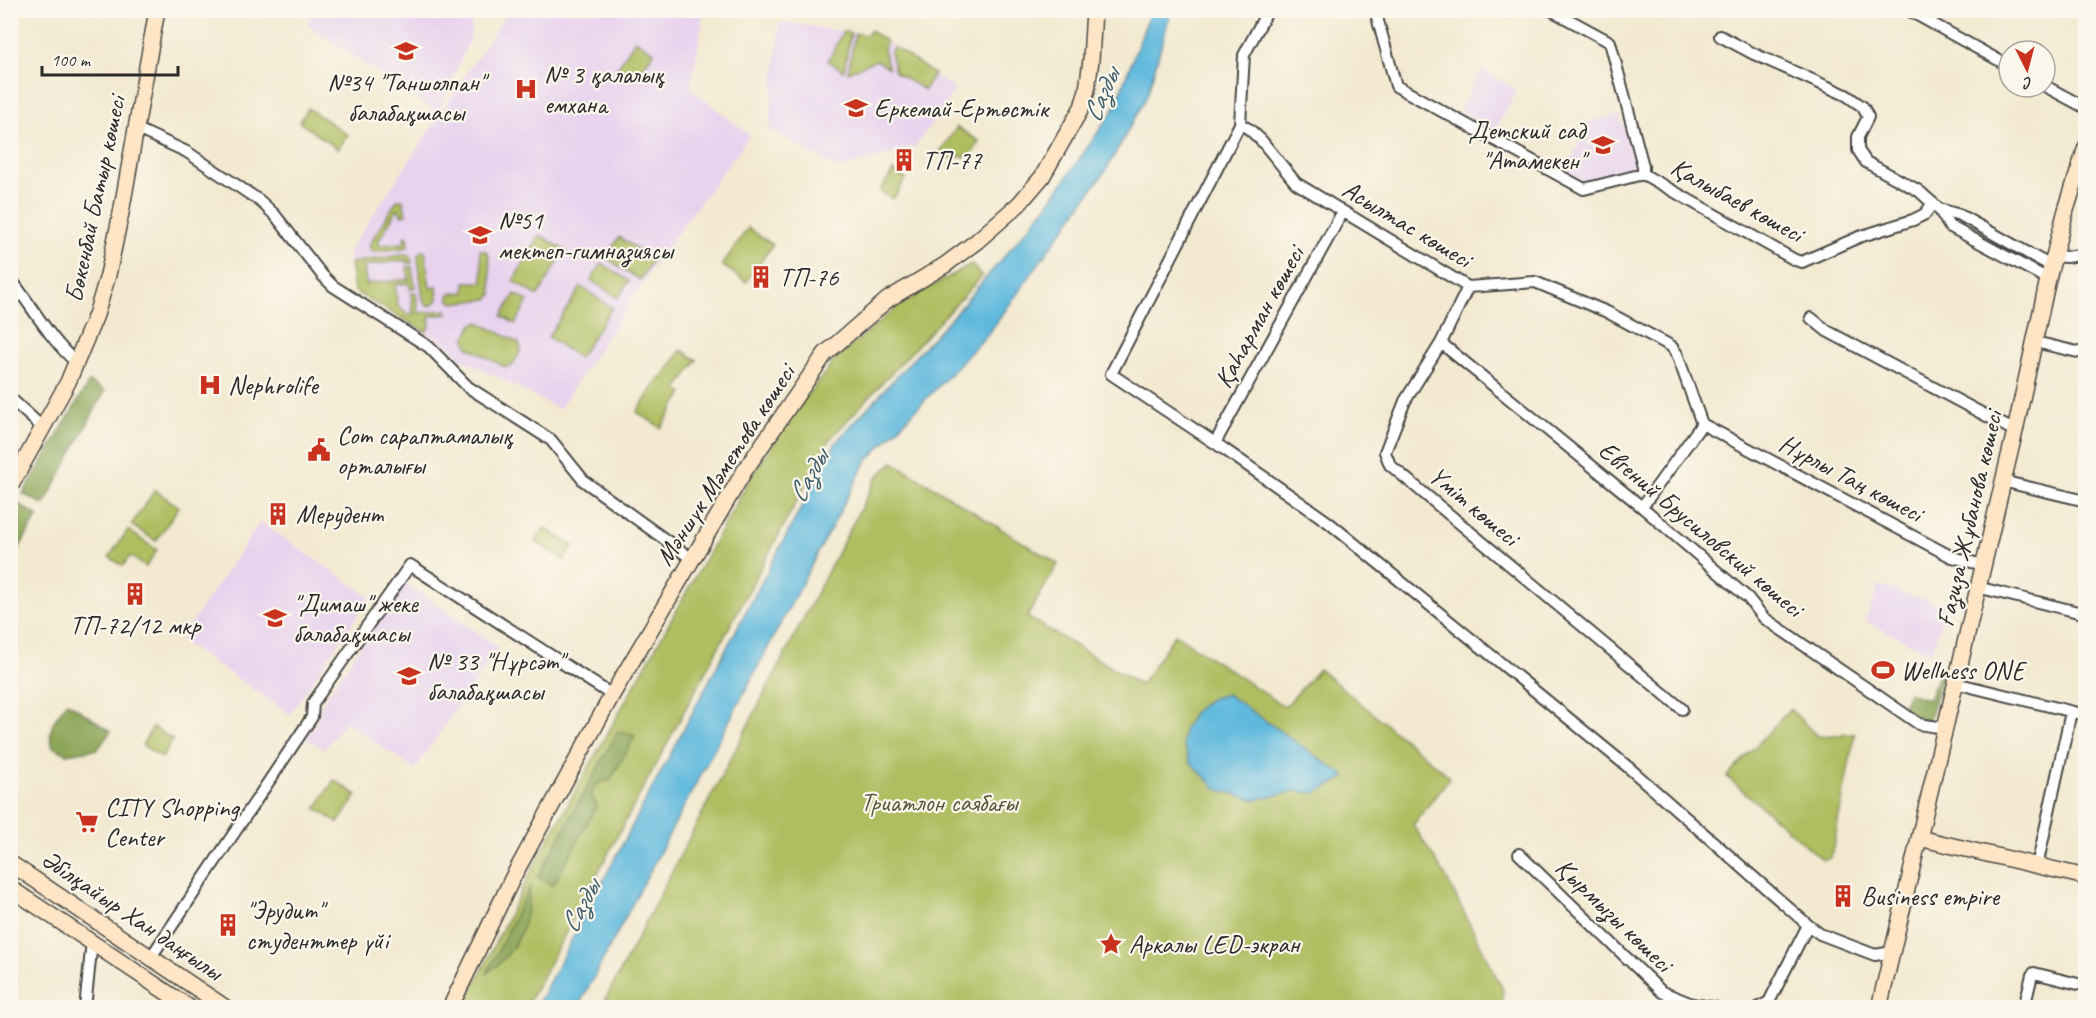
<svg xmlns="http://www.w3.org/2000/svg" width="2096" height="1018" viewBox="0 0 2096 1018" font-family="Caveat,sans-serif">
	<rect width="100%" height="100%" fill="#fbf7ec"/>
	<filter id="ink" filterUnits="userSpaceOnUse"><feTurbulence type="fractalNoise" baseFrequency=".0167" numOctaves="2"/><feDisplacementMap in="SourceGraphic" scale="12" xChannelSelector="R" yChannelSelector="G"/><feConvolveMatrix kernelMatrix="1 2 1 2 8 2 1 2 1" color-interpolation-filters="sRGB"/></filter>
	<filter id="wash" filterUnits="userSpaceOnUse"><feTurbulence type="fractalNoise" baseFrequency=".008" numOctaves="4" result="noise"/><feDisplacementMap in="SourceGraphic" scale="24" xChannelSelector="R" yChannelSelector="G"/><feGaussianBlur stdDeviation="1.35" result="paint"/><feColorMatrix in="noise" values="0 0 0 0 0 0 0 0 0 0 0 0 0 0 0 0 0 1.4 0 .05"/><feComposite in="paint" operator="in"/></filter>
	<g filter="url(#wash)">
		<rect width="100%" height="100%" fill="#f3e9d0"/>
		<!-- built -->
		<path fill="#e8d2ee" d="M311,11h162l-3,27 -32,75 -130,-88z
			M508,11h196l-13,78 59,46 -91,123 -100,151 -100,-52 -7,-9 -98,-57 -6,-38z
			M780,22l86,13 4,-5 85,59 -39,57 -78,23 -69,-41z
			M1482,70l35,20 -22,40 -36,-19z
			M1619,115l18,54 -53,14 -17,-12 21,-50z
			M260,522l110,75 -80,117 -110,-74z
			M404,582l94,65 -83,122 -70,-47 -21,27 -18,-11 12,-18 3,-15z
			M1879,586l67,20 -14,46 -10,-3 -57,-28z"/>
		<!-- green -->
		<path fill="#afbe61" stroke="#6d7446" stroke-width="1.5" d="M870,30l17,12 -4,7 6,19 -13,-8 -28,12 7,-39 12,2z
			M843,31l8,2 -7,38 -16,-10z
			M635,40l19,12 -19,28 -18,-12z
			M894,47l40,27 -10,16 -29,-18 -5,-20z
			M308,108l40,27 -10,14 -39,-27z
			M957,127l23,15 -10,14 -24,2 -6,-6z
			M893,171l13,8 -13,20 -13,-8z
			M397,200h6l3,14 -5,1 -2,-6 -3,2 -17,29v5l26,-2 -1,-6 4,-1 1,9 -4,3 -33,4 -3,-7z
			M748,228l25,17 -27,37 -24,-17z
			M540,235l25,15 -27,46 -25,-15z
			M619,237l34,22 -13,21 -34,-22z
			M480,250l6,1 3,5 3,39 -4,4 -35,4 -4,-3v-6l16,-2v-10h18z
			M422,251h3l5,37 7,-1 1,13 -8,6 -3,-1 -4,-5 -5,-42v-4z
			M406,254l4,2 2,7h-5l-1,-3 -42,6 2,18 43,-5 -2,-12h5l3,21 -5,1 -1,-6 -14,2 3,21 10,8h5l-2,-21h5l3,20 28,-3 1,4 -19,2 1,10 -4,6 -72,-41 -4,-28z
			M602,263l27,18 -11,17 -27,-18z
			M971,264l11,12 -152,163 -304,568 -63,1 71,-143 213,-381 42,-65 46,-59 63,-54z
			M581,287l31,21 -33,50 -31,-21z
			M515,294l13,7 -13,23 -13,-8z
			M478,322l41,21 2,7 -8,15 -8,2 -37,-20 -3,-8 8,-15z
			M681,350l16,10 -20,29 6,4 -22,35 -24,-16 22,-34 3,1z
			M893,462l165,102 -31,53 114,68 34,-51 110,73 34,-38 131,108 -37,48 32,50 58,115v17l-683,1 -17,-11 -8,10 -194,1 276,-531z
			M155,490l24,17 -23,34 -25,-16z
			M544,528l29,18 -9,14 -29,-18z
			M128,530l29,20 -11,17 -16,-11 -7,10 -14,-9z
			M1790,709l27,27 38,-2 -24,124 -8,2 -96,-83z
			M153,727l20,13 -11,18 -20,-13z
			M334,780l23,15 -19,28 -22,-15z"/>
		<!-- forest -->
		<path fill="#8ba557" stroke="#5b6841" stroke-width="1.5" d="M89,382l16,9 -61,114 -21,-11z
			M17,503l21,13 -27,46v-48z
			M1939,672l3,1 -13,47 -15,-3 -13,-8 8,-16 20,7z
			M67,702l44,29 -13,18 -31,5 -14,-7c-8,-18 4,-31 14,-45z
			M618,731l17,5 -25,45c-12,0 -18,4 -18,16l5,8 -44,81 -15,-9z
			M530,886c-2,36 -12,66 -43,87z"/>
		<!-- water -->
		<path fill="#60b9dd" stroke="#467284" stroke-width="1.5" d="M1151,10l20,1 -24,85 -41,74 -117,163 -123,129 -288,545h-42l300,-565 125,-135 86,-101 67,-97z
			M1227,694l119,83 -31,16 -20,-2 -40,9 -38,-11 -27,-27 -7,-18 1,-14 9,-17 17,-14z"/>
	</g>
	<g filter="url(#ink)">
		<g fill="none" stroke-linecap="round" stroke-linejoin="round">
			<!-- street casing -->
			<g stroke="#494844" stroke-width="14">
				<path id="street" d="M1268,10l-24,45 -4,69 -129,250 113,75 104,73 300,245 180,158 12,9 55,21 17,-3
					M1375,10l21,76 188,103 59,-15 152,86 7,2 57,-25 54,-17 12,-6 8,-11
					M1551,10l59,32 33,124v8
					M1908,10l101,56
					M1720,36l34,18 92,41 17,12 5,10 -10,20v13l8,12 53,29 20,18 10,17 99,53
					M2045,86l41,22
					M1240,124l9,5 12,11 35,43 172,104 67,-5 72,30 64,34 6,8 25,70
					M135,128l52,24 73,49 15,14 47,60 11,11 96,61 39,40 83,53 33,41 108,78
					M1939,209l21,6 91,51
					M2055,256l11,1 20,-3
					M10,278c22,28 40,62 67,85
					M1468,287l-27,56 -36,58 -20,51 5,13 292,244
					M1811,318l16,13 188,100
					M2035,342l51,12
					M1441,343l201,164 106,91 16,20 155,106 25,4
					M10,398l32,29
					M1702,424l250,133 31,8
					M1215,443l127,-230
					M2002,481l84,20
					M1642,507l60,-83
					M1977,587l109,27
					M1955,683l131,32
					M1519,854l143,138 30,12 25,4
					M2037,866l34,-154
					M151,957l161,-240 1,-14 97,-138 202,130
					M85,1008l7,-67
					M1758,1008l11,-6 39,-77
					M2024,1008l8,-33 2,-2 52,13"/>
			</g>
			<!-- secondary casing -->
			<g stroke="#494844" stroke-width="18">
				<path id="secondary" d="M10,487l58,-105 28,-67 12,-40 13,-62 36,-203
					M1919,838l167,39
					M10,863l216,145
					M10,888l180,120
					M450,1008l63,-131 99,-182 133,-225 80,-116 62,-54 58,-35 32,-24 42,-37 23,-27 40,-70 5,-17 4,-30 3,-50
					M1879,1008l136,-577 33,-152 18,-69 20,-63"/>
			</g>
			<!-- street -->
			<use href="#street" stroke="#fff" stroke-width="10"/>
			<!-- secondary -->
			<use href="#secondary" stroke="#fde5c5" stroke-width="15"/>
		</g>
	</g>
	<!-- icons -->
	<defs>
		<g id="school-bare" transform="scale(1.8)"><path d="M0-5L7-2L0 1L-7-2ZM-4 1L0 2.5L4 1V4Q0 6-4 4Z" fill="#c8321e" stroke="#fbf7ec" stroke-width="2.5" paint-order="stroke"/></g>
		<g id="hospital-bare" transform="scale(1.8)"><path d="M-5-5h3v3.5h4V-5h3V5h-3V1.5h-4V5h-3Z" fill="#c8321e" stroke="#fbf7ec" stroke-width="2.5" paint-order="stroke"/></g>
		<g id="building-bare" transform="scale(1.8)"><path d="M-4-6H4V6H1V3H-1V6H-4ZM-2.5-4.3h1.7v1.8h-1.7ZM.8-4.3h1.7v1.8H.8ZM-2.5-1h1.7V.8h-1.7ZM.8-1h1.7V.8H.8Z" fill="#c8321e" stroke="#fbf7ec" stroke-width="2.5" paint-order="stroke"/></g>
		<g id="civic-bare" transform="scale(1.8)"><path d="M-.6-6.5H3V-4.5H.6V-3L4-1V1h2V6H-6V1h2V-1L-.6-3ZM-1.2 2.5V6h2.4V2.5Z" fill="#c8321e" stroke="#fbf7ec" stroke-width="2.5" paint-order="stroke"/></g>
		<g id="stadium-bare" transform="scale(1.8)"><path d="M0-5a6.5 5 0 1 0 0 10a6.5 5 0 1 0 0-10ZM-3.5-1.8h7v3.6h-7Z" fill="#c8321e" stroke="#fbf7ec" stroke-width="2.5" paint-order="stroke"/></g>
		<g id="supermarket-bare" transform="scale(1.8)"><path d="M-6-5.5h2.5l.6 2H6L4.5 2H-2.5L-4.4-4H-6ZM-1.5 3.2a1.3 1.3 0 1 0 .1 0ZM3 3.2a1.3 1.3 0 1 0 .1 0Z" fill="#c8321e" stroke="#fbf7ec" stroke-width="2.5" paint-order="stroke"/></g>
		<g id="sight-bare" transform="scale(1.8)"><path d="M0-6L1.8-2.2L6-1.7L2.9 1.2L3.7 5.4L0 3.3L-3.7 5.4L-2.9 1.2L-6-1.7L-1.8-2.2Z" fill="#c8321e" stroke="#fbf7ec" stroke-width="2.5" paint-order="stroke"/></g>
	</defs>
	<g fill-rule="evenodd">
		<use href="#school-bare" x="406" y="51"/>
		<use href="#hospital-bare" x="526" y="89"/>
		<use href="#school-bare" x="856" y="108"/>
		<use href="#school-bare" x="1603" y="145"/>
		<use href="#building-bare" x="904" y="160"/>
		<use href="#school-bare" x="480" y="235"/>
		<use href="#building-bare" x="761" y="277"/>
		<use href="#hospital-bare" x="210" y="385"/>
		<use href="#civic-bare" x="319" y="450"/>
		<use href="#building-bare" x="278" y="514"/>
		<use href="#building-bare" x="135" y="594"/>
		<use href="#school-bare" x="275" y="618"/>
		<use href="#stadium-bare" x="1883" y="670"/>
		<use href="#school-bare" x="409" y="676"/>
		<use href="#supermarket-bare" x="87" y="822"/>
		<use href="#building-bare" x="1843" y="896"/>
		<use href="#building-bare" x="228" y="925"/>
		<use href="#sight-bare" x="1111" y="944"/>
	</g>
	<g text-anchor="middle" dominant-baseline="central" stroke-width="4.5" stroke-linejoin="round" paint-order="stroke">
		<!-- poi labels -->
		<g font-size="26" fill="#2b2b2b" stroke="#fbf7ec" text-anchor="start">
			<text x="544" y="74">№ 3 қалалық<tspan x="544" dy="30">емхана</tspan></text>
			<text x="406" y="82" text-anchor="middle">№34 "Таншолпан"<tspan x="406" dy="30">балабақшасы</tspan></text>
			<text x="874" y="108">Еркемай-Ертөстік</text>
			<text x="1585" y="130" text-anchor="end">Детский сад<tspan x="1585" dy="30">"Атамекен"</tspan></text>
			<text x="922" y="160">ТП-77</text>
			<text x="498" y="220">№51<tspan x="498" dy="30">мектеп-гимназиясы</tspan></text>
			<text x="779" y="277">ТП-76</text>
			<text x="228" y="385">Nephrolife</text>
			<text x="337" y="435">Сот сараптамалық<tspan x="337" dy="30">орталығы</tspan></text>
			<text x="296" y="514">Мерудент</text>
			<text x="293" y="603">"Димаш" жеке<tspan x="293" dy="30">балабақшасы</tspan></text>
			<text x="135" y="625" text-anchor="middle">ТП-72/12 мкр</text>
			<text x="427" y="661">№ 33 "Нұрсәт"<tspan x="427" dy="30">балабақшасы</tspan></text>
			<text x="1901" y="670">Wellness ONE</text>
			<text x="105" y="807">CITY Shopping<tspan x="105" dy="30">Center</tspan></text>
			<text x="1861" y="896">Business empire</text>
			<text x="246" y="910">"Эрудит"<tspan x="246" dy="30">студенттер үйі</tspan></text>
			<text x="1129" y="944">Аркалы LED-экран</text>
		</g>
		<!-- street labels -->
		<g font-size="26" fill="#2b2b2b" stroke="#fbf7ec">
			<text transform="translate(95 199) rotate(-78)">Бөкенбай Батыр көшесі</text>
			<text transform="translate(1737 200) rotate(29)">Қалыбаев көшесі</text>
			<text transform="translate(1407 224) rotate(31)">Асылтас көшесі</text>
			<text transform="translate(1259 317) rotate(-61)">Қаһарман көшесі</text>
			<text transform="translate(725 465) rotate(-57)">Мәншүк Мәметова көшесі</text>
			<text transform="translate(1851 478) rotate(28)">Нұрлы Таң көшесі</text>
			<text transform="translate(1474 506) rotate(40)">Үміт көшесі</text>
			<text transform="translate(1969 519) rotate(-77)">Ғазиза Жұбанова көшесі</text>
			<text transform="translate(1701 529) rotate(40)">Евгений Брусиловский көшесі</text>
			<text transform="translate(132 915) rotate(34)">Әбілқайыр Хан даңғылы</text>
			<text transform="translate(1614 915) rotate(44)">Қырмызы көшесі</text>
		</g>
		<!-- park labels -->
		<g font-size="26" fill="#53573b" stroke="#fbf7ec">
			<text x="939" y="802">Триатлон саябағы</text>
		</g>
		<!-- water labels -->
		<g font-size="27" font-style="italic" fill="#3e5d69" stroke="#fbf7ec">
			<text transform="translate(1101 95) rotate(-67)">Сазды</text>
			<text transform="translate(808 476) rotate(-61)">Сазды</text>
			<text transform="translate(580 906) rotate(-62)">Сазды</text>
		</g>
	</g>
	<!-- margin -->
	<rect width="2096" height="1018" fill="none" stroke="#fbf7ec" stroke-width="36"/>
	<!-- north arrow -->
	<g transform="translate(2027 69) rotate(174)"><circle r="28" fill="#fbf7ec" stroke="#a8a59f" stroke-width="1.5"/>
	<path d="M0-4.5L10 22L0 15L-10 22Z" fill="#c8321e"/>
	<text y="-9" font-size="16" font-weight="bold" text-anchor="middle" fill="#2b2b2b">С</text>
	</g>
	<!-- scale -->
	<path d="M42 66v9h136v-9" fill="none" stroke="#2b2b2b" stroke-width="3"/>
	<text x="51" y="66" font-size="18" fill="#2b2b2b" stroke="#fbf7ec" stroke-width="4.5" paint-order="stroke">100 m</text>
</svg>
